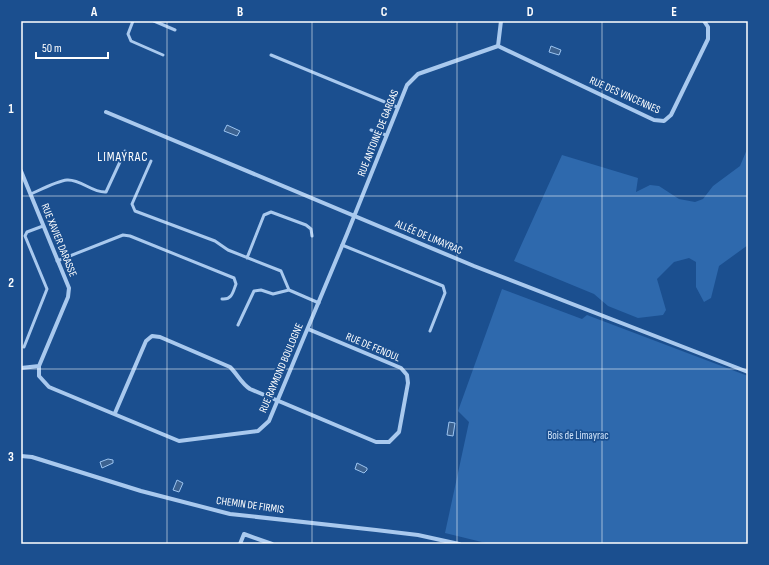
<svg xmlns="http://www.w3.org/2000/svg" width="769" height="565" viewBox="0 0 769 565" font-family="'Sofia Sans Condensed',sans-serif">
	<rect width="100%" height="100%" fill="#1b4f8f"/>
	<!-- green -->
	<path fill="#2e69ad" d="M748,147v98l-29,21 -8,32 -7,4 -8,-15v-25l-7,-4 -15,4 -17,17 9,31 -3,5 -25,3 -30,-12 -14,-12 -80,-33 48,-106 76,23 -2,14 14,-7 9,1 20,13 16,3 8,-3 10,-13 27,-20z
		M502,289l80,30 5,-4 161,61v168h-258l-45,-11 24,-111 -11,-11z"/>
	<!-- water -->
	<path fill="#3c6290" stroke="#9cc4f0" d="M551,46l10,4 -2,5 -10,-3z
		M227,125l13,6 -3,5 -13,-5z
		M449,422l6,1 -2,13 -6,-1z
		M108,459l5,1v3l-11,5 -2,-6z
		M357,463l10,5v2l-3,3 -9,-4z
		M177,480l6,3 -4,9 -6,-2z"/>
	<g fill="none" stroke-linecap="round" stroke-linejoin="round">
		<!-- lane -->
		<path stroke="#a9c9ee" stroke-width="3" d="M133,21l-5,13 3,7 32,14
			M154,21l21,9
			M271,55l126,52
			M371,130l15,5
			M151,161l-19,43 3,7 80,30 13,9 53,21 8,19 30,13
			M31,194c9,-4 26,-13 36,-14 14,-1 25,13 39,12l19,-41
			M342,245l101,41 2,7 -15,38
			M247,258l17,-43 7,-3 35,13 5,4 1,7
			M57,261l66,-26 7,1 104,42 2,6c-3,8 -4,16 -14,15
			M238,325l16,-34 7,-1 12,4 16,-4
			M24,347l23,-58 -22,-53 2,-4 16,-6"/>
		<!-- street -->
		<path stroke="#a9c9ee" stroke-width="4" d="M498,46l156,74 10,1 7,-6 37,-76v-12l-4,-6
			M498,46l3,-25
			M106,112l368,154 274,106
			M21,171l48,117 -1,9 -29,69v10l10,11 130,54 79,-10 11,-10 78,-187 60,-149 11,-11 80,-28
			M21,368l18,-2
			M115,413l31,-72 6,-5 8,1 70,30c8,8 11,16 20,22l126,53h13l10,-10 9,-49 -1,-8 -6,-7 -93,-39
			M21,456l11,1 109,34 89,23 146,16 42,5 41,9
			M240,544l4,-10 28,10"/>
	</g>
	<!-- grid -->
	<path fill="none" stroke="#fff" stroke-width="1" stroke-opacity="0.55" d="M167,21v523M312,21v523M457,21v523M602,21v523M21,196h727M21,369h727"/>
	<g text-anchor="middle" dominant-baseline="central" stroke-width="3.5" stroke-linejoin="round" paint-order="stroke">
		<!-- street labels -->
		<g font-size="11" fill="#fff" stroke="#1b4f8f">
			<text transform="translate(625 95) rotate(24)">RUE DES VINCENNES</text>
			<text transform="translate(378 133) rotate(-68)">RUE ANTOINE DE GARGAS</text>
			<text transform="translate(429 237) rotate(23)">ALLÉE DE LIMAYRAC</text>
			<text transform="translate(59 240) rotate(68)">RUE XAVIER DARASSE</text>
			<text transform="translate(373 347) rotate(23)">RUE DE FENOUL</text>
			<text transform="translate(281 368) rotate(-67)">RUE RAYMOND BOULOGNE</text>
			<text transform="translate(250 505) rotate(8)">CHEMIN DE FIRMIS</text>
		</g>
		<!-- park labels -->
		<g font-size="11" fill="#cfe3fa" stroke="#1b4f8f">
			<text x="578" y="435">Bois de Limayrac</text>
		</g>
		<!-- quarter labels -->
		<g font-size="13" letter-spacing="1" fill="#fff" stroke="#1b4f8f">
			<text x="123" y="157">LIMAYRAC</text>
		</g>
	</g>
	<!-- border -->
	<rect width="769" height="565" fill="none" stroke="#1b4f8f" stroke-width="44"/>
	<!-- scale -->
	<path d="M36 52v6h72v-6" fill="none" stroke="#ffffff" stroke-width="2"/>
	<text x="42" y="52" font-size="12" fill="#ffffff" stroke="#1b4f8f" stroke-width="3" paint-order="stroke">50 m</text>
	<rect x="22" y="22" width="725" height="521" fill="none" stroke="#fff" stroke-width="1.5"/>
	<g font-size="13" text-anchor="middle" font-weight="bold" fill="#fff">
		<text x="94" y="16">A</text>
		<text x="240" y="16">B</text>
		<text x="384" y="16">C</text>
		<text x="530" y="16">D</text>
		<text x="674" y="16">E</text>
		<text x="11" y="113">1</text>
		<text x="11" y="287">2</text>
		<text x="11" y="461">3</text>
	</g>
</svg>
